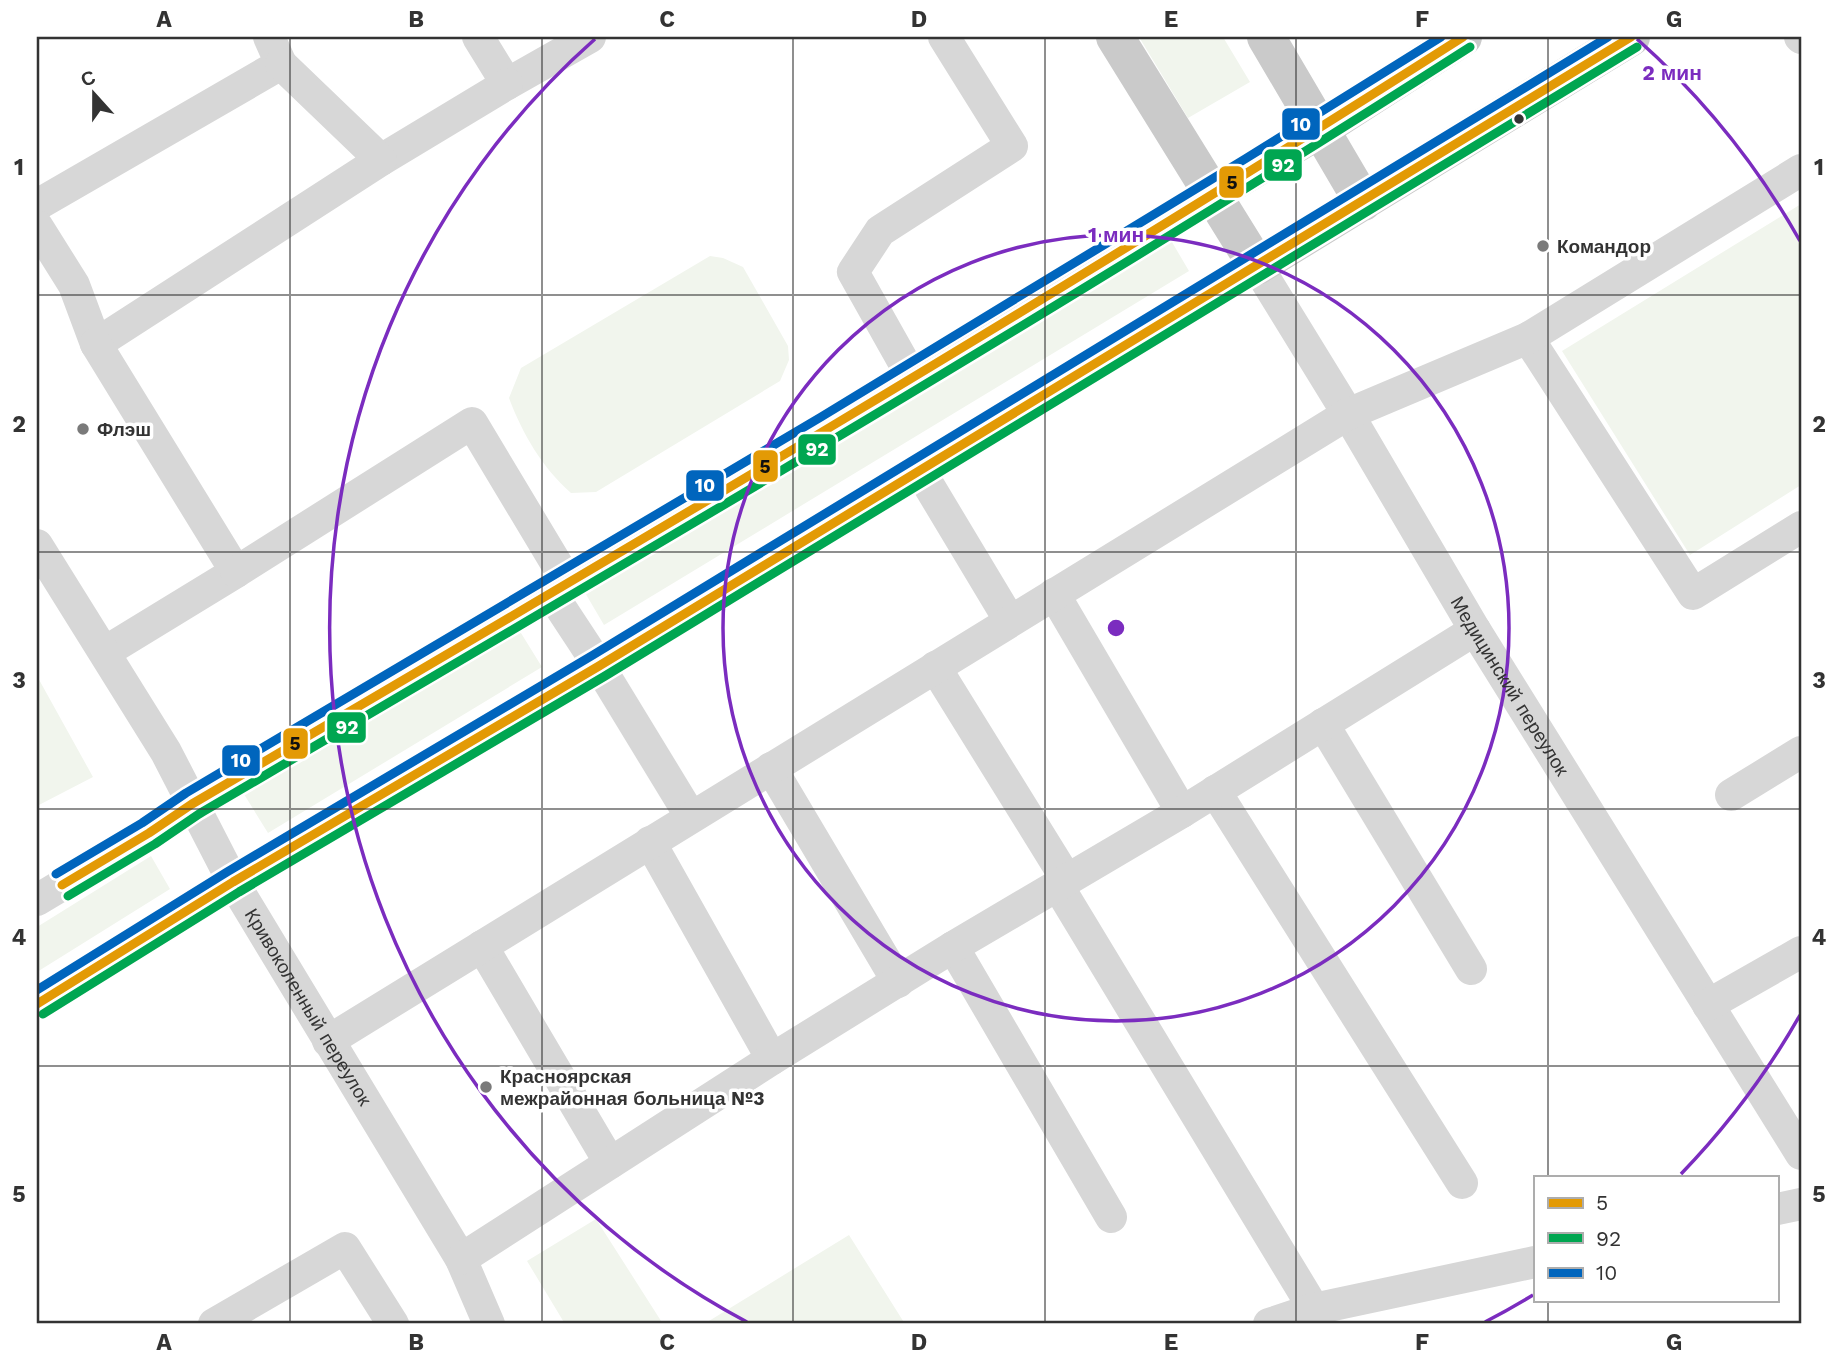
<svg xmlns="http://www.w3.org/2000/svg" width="1838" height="1361" viewBox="0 0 1838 1361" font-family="'Work Sans',sans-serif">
	<rect width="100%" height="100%" fill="#fff"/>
	<!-- green -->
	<path fill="#f1f5ed" d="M1139,37h84l27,45 -62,36z
		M1801,204v281l-111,70 -128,-204z
		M1169,237l20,34 -585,354 -20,-34z
		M710,256l13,2 20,9 45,79 1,14 -9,21 -184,111 -25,1c-29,-26 -48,-58 -62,-95l12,-30z
		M516,625l26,42 -274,166 -26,-42z
		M37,676l56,101 -56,29z
		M151,856l19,33 -133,83v-45z
		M596,1219l67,105h-98l-38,-63z
		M849,1235l56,89h-201z"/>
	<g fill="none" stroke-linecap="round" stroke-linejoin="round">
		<!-- minor -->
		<g stroke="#d7d7d7" stroke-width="32">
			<path d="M478,37l29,47 83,-47"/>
			<path d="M1800,37l1,1"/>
			<path d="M381,160l126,-76"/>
			<path d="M37,205l244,-141 -12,-27"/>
			<path d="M37,226l37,59 22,59 285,-184 -100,-96"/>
			<path d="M1528,338l165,256 108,-67"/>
			<path d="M96,344l140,228 -131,80"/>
			<path d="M912,377l-59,-105 27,-41 132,-85 -68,-109"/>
			<path d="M920,471l90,150"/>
			<path id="s1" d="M37,545l129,207 67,130 228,377 28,65"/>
			<path d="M236,572l236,-149 96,160"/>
			<path d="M551,593l48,73 92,151"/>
			<path d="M1054,594l128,218"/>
			<path d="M935,667l132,213 -9,6 256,423"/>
			<path d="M1323,724l148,245"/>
			<path d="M771,768l127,214"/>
			<path d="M1215,791l247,392"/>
			<path d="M1731,795l70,-43"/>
			<path d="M650,842l122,217"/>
			<path d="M37,900l112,-67 43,-29 376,-221 643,-388"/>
			<path d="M482,946l128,217"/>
			<path d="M953,947l158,270"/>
			<path id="s2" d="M37,1004l196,-122 366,-216 658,-400 91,148 127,216 326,524"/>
			<path d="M1708,1005l93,-53"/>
			<path d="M328,1041l1020,-627 180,-76 273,-168"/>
			<path d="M1777,1209l24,-5"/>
			<path d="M461,1259l311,-200 181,-112 229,-135 293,-182"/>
			<path d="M214,1324l131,-76 48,76"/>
			<path d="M1269,1324l45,-15 221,-47"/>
		</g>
		<!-- major -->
		<path stroke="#cacaca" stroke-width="38" d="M1115,37l142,229 374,-229
			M1266,37l97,165
			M1211,195l111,-67 141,-91"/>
		<!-- bus-1 casing -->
		<g stroke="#fff" stroke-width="14">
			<path id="bus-1" d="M62,885l87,-52 43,-29c427,-250 854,-501 1271,-767
				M37,1004l196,-122 366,-216 1032,-629"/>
		</g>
		<!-- bus-2 casing -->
		<g stroke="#fff" stroke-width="14">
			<path id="bus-2" d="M68,896l87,-52 44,-30c426,-250 854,-500 1271,-767
				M43,1014l196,-122 366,-216 1032,-629"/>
		</g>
		<!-- bus-3 casing -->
		<g stroke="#fff" stroke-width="14">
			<path id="bus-3" d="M56,874l86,-51 44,-30 635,-376 424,-258 196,-122
				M37,990l190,-118 366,-217 1015,-618"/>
		</g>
		<!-- bus-1 -->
		<use href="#bus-1" stroke="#e39a05" stroke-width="9"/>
		<!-- bus-2 -->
		<use href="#bus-2" stroke="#00a651" stroke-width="9"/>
		<!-- bus-3 -->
		<use href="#bus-3" stroke="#0065bd" stroke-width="9"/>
	</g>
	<!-- grid -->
	<path fill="none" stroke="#333" stroke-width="2" stroke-opacity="0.55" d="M290,37v1287M542,37v1287M793,37v1287M1045,37v1287M1296,37v1287M1548,37v1140M37,295h1764M37,552h1764M37,809h1764M37,1066h1764M1548,1300v24"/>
	<!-- distance rings -->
	<g fill="none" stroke="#7b2cbf" stroke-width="3.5">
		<circle cx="1116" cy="628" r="393"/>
		<path d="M1800 1015A786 786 0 0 1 1681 1174M1533 1295A786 786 0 0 1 1485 1322M747 1322A786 786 0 0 1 595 39M1637 39A786 786 0 0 1 1800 241"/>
	</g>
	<!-- markers -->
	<circle fill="#333" stroke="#fff" stroke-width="2.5" cx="1519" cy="119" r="6"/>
	<g fill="#7a7a7a" stroke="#fff" stroke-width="2.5">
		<circle cx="1543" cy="246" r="7"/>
		<circle cx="83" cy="429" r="7"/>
		<circle cx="486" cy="1087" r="7"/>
	</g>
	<g text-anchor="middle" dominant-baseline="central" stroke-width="7" stroke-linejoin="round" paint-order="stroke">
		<!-- poi labels -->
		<g font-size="19" font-weight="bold" fill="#333" stroke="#fff" text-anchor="start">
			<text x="1557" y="246">Командор</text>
			<text x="97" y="429">Флэш</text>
			<text x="500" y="1076">Красноярская<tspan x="500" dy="22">межрайонная больница №3</tspan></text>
		</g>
		<!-- street labels -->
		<g font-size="19" fill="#333" stroke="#fff">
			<text stroke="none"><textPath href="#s2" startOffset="1916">Медицинский переулок</textPath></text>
			<text stroke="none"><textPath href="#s1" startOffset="536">Кривоколенный переулок</textPath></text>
		</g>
	</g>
	<circle cx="1116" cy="628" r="10" fill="#7b2cbf" stroke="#fff" stroke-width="3.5"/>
	<g font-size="21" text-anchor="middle" font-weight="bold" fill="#7b2cbf" stroke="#fff" stroke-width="7" stroke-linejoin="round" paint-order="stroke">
		<text x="1672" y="80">2 мин</text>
		<text x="1116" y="242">1 мин</text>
	</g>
	<g stroke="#fff" stroke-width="2.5">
		<rect x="1281" y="107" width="40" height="34" rx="7" fill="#0065bd"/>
		<rect x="1263" y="148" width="40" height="34" rx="7" fill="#00a651"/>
		<rect x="1218" y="165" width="27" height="34" rx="7" fill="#e39a05"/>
		<rect x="797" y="433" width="40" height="33" rx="7" fill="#00a651"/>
		<rect x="752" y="449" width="27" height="34" rx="7" fill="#e39a05"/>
		<rect x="685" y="469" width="40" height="33" rx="7" fill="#0065bd"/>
		<rect x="326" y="711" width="41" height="33" rx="7" fill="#00a651"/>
		<rect x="282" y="727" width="27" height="33" rx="7" fill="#e39a05"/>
		<rect x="221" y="744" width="40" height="33" rx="7" fill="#0065bd"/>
	</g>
	<g font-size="19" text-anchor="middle" font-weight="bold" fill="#fff">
		<text x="1301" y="131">10</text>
		<text x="1283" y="172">92</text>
		<text x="817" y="456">92</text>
		<text x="705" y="492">10</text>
		<text x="347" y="734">92</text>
		<text x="241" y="767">10</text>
	</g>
	<g font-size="19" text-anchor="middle" font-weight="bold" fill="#111">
		<text x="1232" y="189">5</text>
		<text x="765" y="473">5</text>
		<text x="295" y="750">5</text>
	</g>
	<!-- border -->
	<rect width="1838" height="1361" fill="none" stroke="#ffffff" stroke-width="77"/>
	<!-- legend -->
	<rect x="1534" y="1176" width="245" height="126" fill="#ffffff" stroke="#adadad" stroke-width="2"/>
	<rect x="1548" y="1198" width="35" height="10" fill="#e39a05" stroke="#adadad" stroke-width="2"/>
	<text x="1596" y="1210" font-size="21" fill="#333333">5</text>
	<rect x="1548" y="1233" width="35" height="10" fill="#00a651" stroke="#adadad" stroke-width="2"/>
	<text x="1596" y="1246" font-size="21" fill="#333333">92</text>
	<rect x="1548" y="1268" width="35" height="10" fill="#0065bd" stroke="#adadad" stroke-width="2"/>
	<text x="1596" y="1280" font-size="21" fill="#333333">10</text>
	<!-- north arrow -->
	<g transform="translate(94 94) rotate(339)" stroke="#ffffff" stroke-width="5" paint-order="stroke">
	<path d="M0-5L12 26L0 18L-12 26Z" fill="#333333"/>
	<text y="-10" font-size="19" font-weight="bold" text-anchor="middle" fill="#333333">С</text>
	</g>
	<rect x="38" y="38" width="1762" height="1284" fill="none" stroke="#333" stroke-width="2.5"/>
	<g font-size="23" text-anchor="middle" font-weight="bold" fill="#333">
		<text x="164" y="27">A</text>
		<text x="416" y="27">B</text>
		<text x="667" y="27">C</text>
		<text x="919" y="27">D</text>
		<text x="1171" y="27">E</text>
		<text x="1422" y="27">F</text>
		<text x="1674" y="27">G</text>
		<text x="19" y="175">1</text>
		<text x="1819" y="175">1</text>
		<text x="19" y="432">2</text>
		<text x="1819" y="432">2</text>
		<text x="19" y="688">3</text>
		<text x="1819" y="688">3</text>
		<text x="19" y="945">4</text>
		<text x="1819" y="945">4</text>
		<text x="19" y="1202">5</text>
		<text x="1819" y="1202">5</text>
		<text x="164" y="1350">A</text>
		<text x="416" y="1350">B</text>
		<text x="667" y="1350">C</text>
		<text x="919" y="1350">D</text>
		<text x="1171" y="1350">E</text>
		<text x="1422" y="1350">F</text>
		<text x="1674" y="1350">G</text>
	</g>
</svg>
